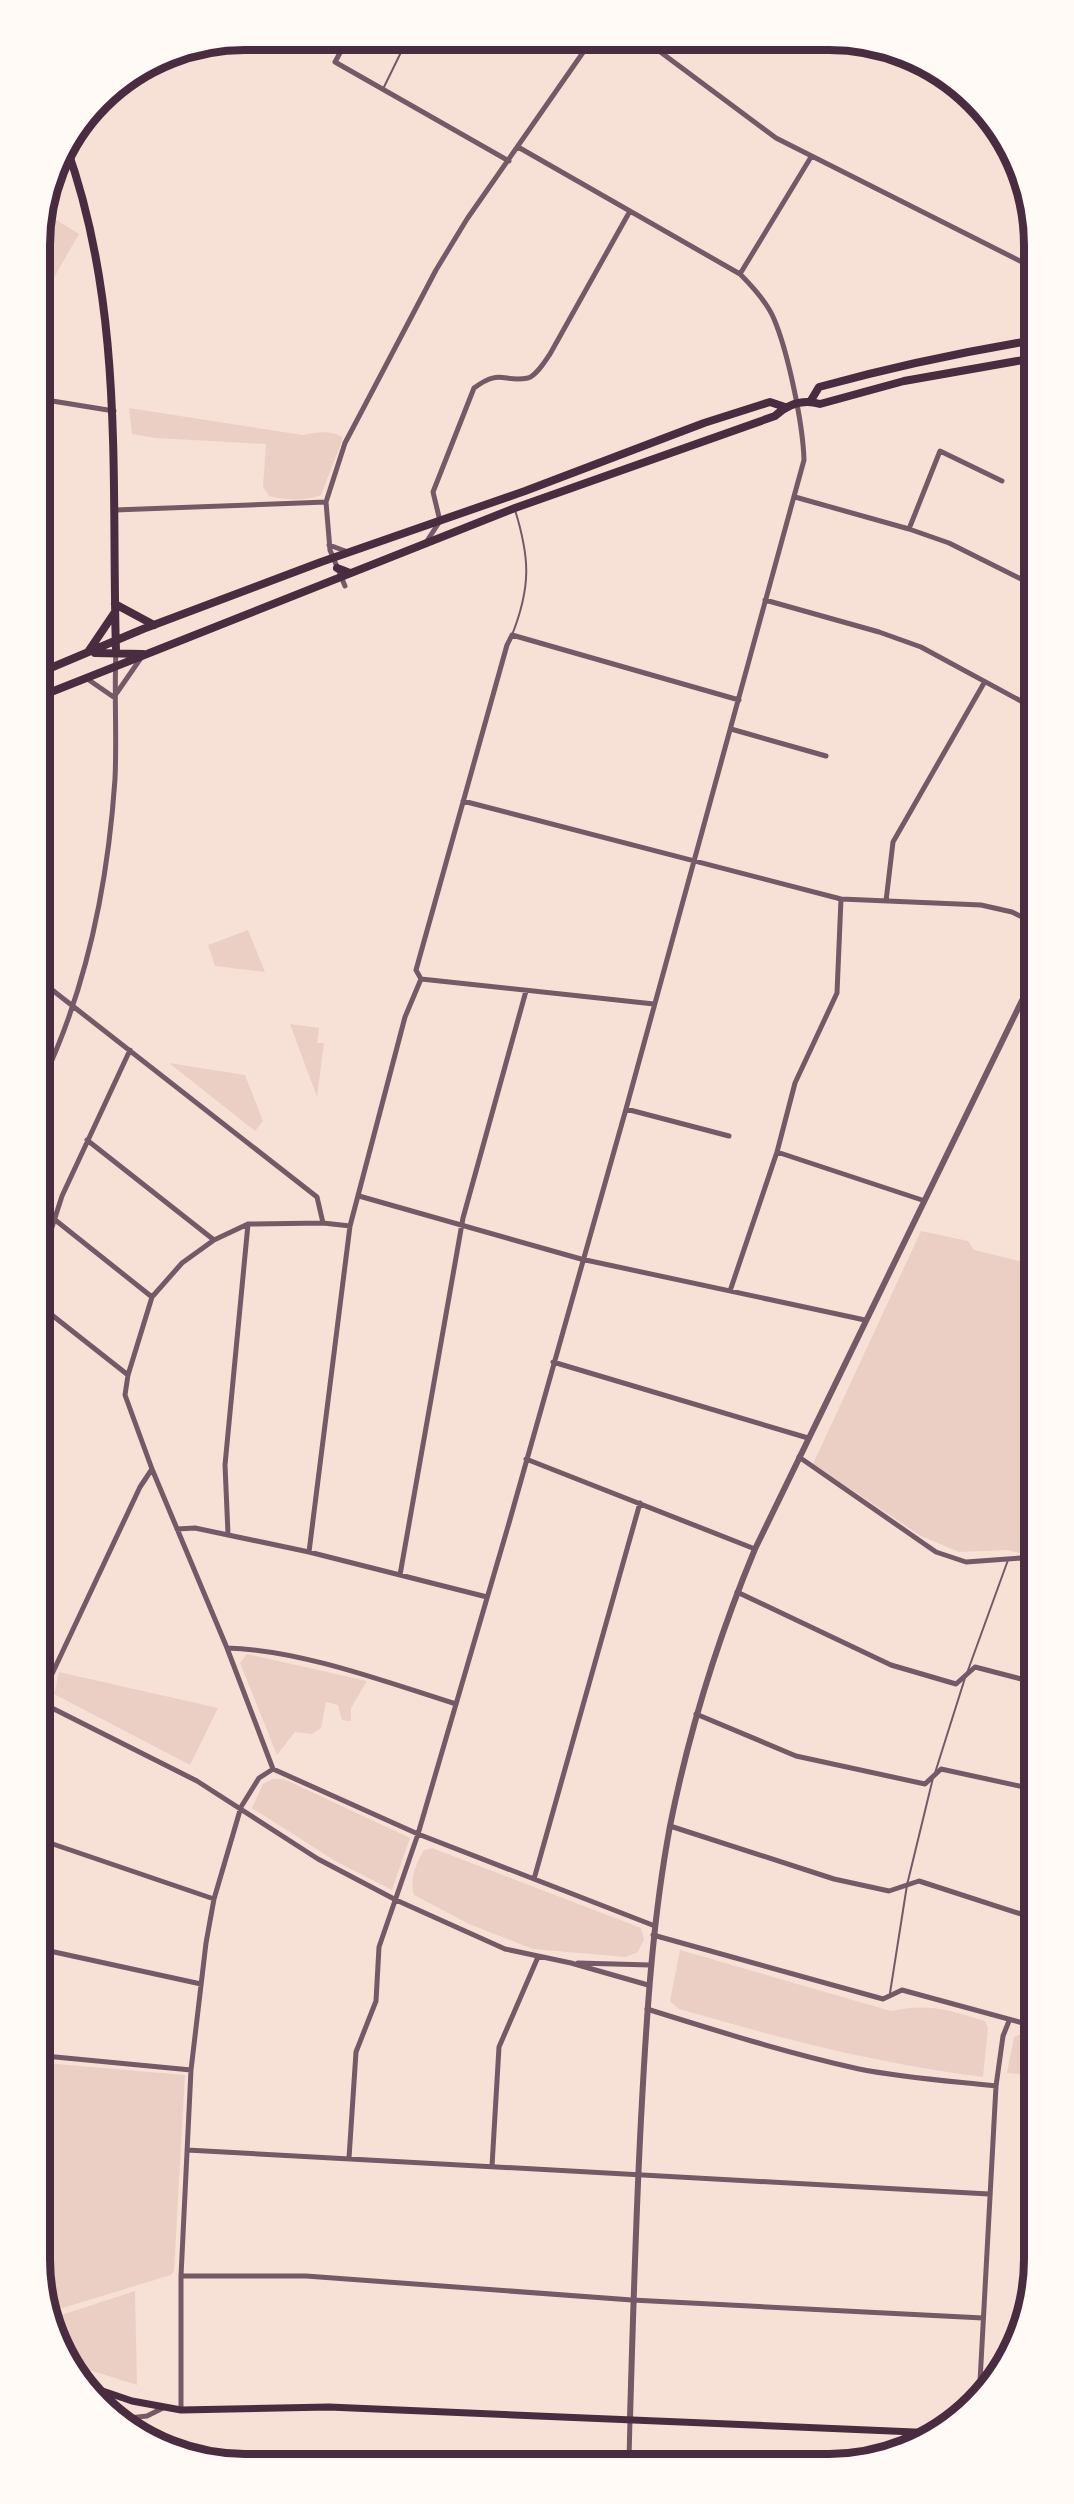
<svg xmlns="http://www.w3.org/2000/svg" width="1074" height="2504" viewBox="0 0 1074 2504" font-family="Inter,sans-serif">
	<rect width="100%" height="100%" fill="#f7e1d7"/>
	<!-- green -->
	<path fill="#ebcfc5" d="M44,212l35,22 -39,68 -1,-71z
		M129,408l174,27c13,-3 28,-5 39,2v4l-21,54c-14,6 -38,5 -52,1l-6,-9 3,-43 -111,-6 -23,-4z
		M248,930l17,42 -50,-6 -7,-21z
		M290,1024l29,4 -2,15h7l-7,54z
		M169,1063l76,12 18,46 -8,10z
		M921,1231l47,10 6,9 57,14 1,292 -25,-6 -48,2 -38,-16 -108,-72z
		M247,1654l120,27 -16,27v13l-9,-1 -4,-15 -12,-3 -5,26 -9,6 -17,-2 -18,23 -37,-92z
		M59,1672l159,36 -28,57 -136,-71z
		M272,1779h12l126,59 -18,52 -55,-28 -85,-54 11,-24z
		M432,1848l209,80 3,11 -6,13 -12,5 -93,-8 -64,-25 -55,-29c-5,-15 2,-32 10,-45z
		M680,1950l211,61c40,-8 56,-1 94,10l3,7 -5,49c-104,-13 -204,-39 -304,-68l-9,-8z
		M1020,2034l14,1v41l-27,-3 7,-36z
		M45,2063l140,12 -11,196 -3,4 -125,38z
		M135,2291l2,94 -70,-22 -18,-44z"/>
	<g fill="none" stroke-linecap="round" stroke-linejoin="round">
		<!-- service -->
		<path stroke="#755966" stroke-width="2" d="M383,89l24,-49
			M512,635c19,-48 18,-77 3,-125
			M967,1673l41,-113
			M935,1773l30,-95
			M890,1993l17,-108 26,-107"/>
		<!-- minor -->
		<path stroke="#755966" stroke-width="5" d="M347,40l-12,22 174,99
			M647,42l129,96 252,127
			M740,274l71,-117
			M40,399l74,12
			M795,497l114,32 40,14 80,40
			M115,510l211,-8
			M909,529l31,-78 62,30
			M425,544l15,-23 -7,-29 41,-104c27,-20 29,-5 54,-10 9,-3 17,-17 22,-24l80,-143
			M329,545l19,7
			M345,586l-15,-36 -4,-48 19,-59 91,-173 31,-51 124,-178
			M765,600l114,32 42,15 109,59
			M86,678l29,20
			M116,694l27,-39
			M731,729l95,27
			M463,801l378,98 140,6 31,7 18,9
			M886,901l7,-59 91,-159
			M421,979l233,25
			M42,982l275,215 6,26 27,3
			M42,1082c45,-94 66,-199 73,-303 2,-42 -1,-85 1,-128
			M626,1109l103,27
			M87,1140l127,100
			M777,1152l145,48
			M359,1196l222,63 284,61
			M54,1219l98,78
			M43,1255l19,-59 68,-146
			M730,1291l47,-139 18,-69 42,-90 4,-94
			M43,1308l85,67
			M553,1362l255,76
			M799,1457l137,95 30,10 55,-4 11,3
			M526,1459l229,90
			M177,1529l18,-1 114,24 178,45
			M228,1534l-3,-69 23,-241
			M309,1552l41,-326 55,-209 16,-38 -5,-9 91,-325 5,-10 227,65
			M400,1575l63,-357 63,-227
			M737,1592l154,73 65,19 19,-17 58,15
			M227,1648c74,2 159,34 229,56
			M44,1691l96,-204 12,-18
			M44,1704l153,77 121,78 78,41 109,49 66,14 77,22
			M696,1714l100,42 129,28 16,-15 92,20
			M273,1769l-46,-121 -75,-179 -27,-74 3,-20 24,-78 30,-34 32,-23 34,-16 75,-1
			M670,1826l164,53 55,12 30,-10 114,37
			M44,1841l170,58
			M534,1879l106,-376
			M653,1935l230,64 19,-9 132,36
			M45,1950l156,34
			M578,1963l72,2
			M647,2009c70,22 140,44 212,60 45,9 91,12 137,17
			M45,2056l146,14
			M187,2150l802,44
			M349,2158l7,-106 20,-51 3,-54 39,-113 91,-311 117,-414 178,-649c-1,-36 -16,-108 -30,-141 -7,-17 -21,-32 -34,-45l-222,-127
			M492,2166l7,-119 39,-90
			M181,2276h125l326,24 351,18
			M979,2400l17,-314 7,-50 6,-15
			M181,2410v-134l10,-206 15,-127 8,-44 27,-92 18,-29 14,-9 145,65 237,92
			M120,2419l27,-3 16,-8
			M629,2459l1,-40"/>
		<!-- tertiary -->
		<path stroke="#755966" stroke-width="6" d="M630,2419c3,-106 6,-212 12,-318 5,-92 11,-184 28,-275 19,-95 48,-188 85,-277l276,-567"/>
		<!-- secondary -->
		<path stroke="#4a2c40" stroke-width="7" d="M85,2385l47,16 49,9 148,-3 609,26"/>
		<!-- primary -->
		<path stroke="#4a2c40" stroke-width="8" d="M66,146c59,163 45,335 50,505
			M810,402l9,-15c69,-19 138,-34 210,-46
			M337,568l13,5
			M115,604l39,21
			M88,652l27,-40
			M95,653l48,1
			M41,672l102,-43 178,-67 204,-71 179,-68 66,-21 15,5
			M41,696l474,-188 260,-92c13,-12 28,-17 45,-12l84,-23 125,-22"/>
	</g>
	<!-- crop -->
	<path d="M0 0H1074V2504H0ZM245 50H829A195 195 0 0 1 1024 245V2259A195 195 0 0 1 829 2454H245A195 195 0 0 1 50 2259V245A195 195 0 0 1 245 50Z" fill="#fffaf5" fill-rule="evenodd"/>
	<path fill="none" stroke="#4a2c40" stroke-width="8" d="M245 50H829A195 195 0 0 1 1024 245V2259A195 195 0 0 1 829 2454H245A195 195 0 0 1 50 2259V245A195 195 0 0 1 245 50Z"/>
</svg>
